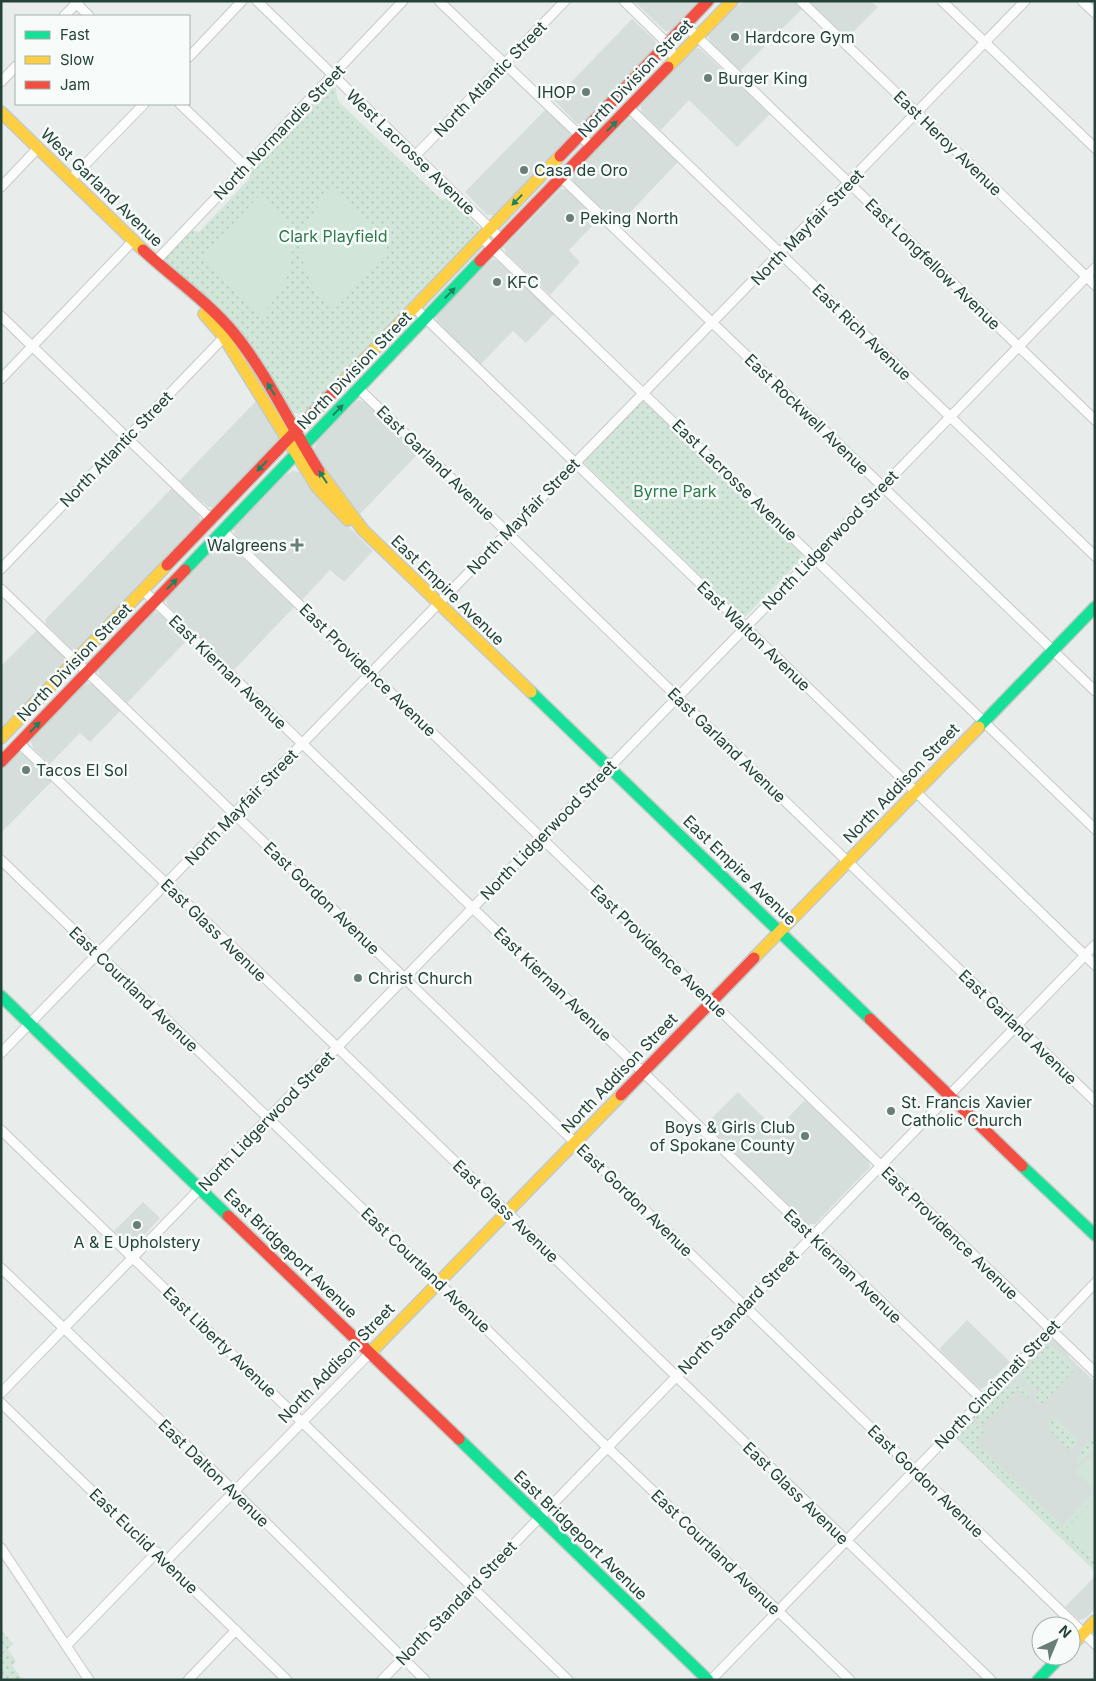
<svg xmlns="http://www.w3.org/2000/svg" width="1096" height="1681" viewBox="0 0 1096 1681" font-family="Inter,sans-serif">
	<defs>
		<pattern id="grass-dots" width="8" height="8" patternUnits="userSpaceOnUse" patternTransform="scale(1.25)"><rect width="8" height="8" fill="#d1e6d8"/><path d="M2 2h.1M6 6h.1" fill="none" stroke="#b3c6ba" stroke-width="1.8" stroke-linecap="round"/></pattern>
	</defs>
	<rect width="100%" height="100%" fill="#e8edeb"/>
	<!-- built -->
	<path fill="#d6dedb" d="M634,1h66l-28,29 -3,1h-4z
		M745,1h49l8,8 -62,62 -29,-28 -3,-7 23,-26z
		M809,1h62l7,6 -31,31z
		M632,19l23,21 1,6 -74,78h-5l-23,-24z
		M699,48l71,66 -33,33 -48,-47 -28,30 -20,-18v-7l53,-56z
		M546,110l21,19 3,5 -1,3 -74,78h-8l-22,-23 78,-80z
		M628,119l7,1 43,42 -60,63 -43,-41 -3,-6 1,-4z
		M561,189l6,1 31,30 -29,30 11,12 -30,33 -44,-42 -2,-6z
		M494,259l6,3 54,52 -28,29 -13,-12 -33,34 -44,-45 2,-6 51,-52z
		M257,400l22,37 -1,3 -65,67h-5l-29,-26z
		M359,400l6,2 53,52 -58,60 -31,-39 -15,-26 2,-7 38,-39z
		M292,471l9,1 47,54 25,25 -29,31 -14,-12 -28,30 -65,-63 -3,-6v-3l49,-51z
		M171,489h2l26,25 1,7 -122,128h-7l-25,-25 -1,-4z
		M225,541l69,66 -60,63 -65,-63 -3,-5 2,-6 53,-54z
		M154,612l5,1 28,27 -60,63 -27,-27 -2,-6z
		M37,630l26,25 2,7 -64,67v-63z
		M88,683l5,2 27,26 -30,31 -10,-9 -30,31 -17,-16 -2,-6 2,-4 50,-52z
		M18,753l8,2 26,26 -51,52v-62z
		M738,1092l38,38 29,-30 64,61 1,6 -55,57h-6l-104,-99z
		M143,1202l17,16 -25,27 -6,1 -15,-15z
		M967,1320l43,42 -24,24 -5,3 -2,-1 -40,-39z
		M1049,1338l5,1 14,14 1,4 26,25v189l-141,-135 40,-42h2l45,-45v-4z
		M1095,1576v33l-9,9 -7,2 -14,-13z"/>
	<!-- grass -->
	<path fill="url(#grass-dots)" d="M331,86l5,2 1,10 4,6 101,96 5,-2 5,2 27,28 -1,4 -172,179c-5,3 -8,3 -14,1l-69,-95 -58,-57v-3l26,-27 8,2 51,-54v-4l-3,-4 79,-81z
		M644,402l158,151 1,5 -3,3 -55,56h-2l-159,-154 1,-3 53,-55z
		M1050,1344l22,21 2,6 -33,34 -5,-5 -1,-4 7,-8 -2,-1 -6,4 -11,-12 -1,-6z
		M1018,1382l11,9 2,5 -2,3 -11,-10 -36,36 -6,-5 1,-3c8,-8 31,-34 41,-35z
		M1054,1417l25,24 -9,10 -20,-20 -2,-7z
		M972,1422l4,1 9,8 -10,11 87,84 33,-34v79l-138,-133z
		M1095,1435v14l-16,16 -2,-2 2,-3 1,-9z
		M1,1630l12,14 -5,5 8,12 -4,4 11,15h-18l-4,-6z"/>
	<!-- garden -->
	<path fill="#d1e6d8" d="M332,190l55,54v10l-53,55c-43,-40 -43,-77 -2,-119z
		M261,194c8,8 17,16 23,26 19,34 2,69 -22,95l-56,-53 1,-10z
		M1088,1459l7,7v24l-19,-18z
		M1095,1499v62l-29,-28v-4z"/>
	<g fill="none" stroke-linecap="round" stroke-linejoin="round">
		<!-- street casing -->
		<g stroke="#c5cac8" stroke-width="11">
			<path id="street" d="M74,1l15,15
				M257,1l244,238
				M439,1l153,146
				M624,1l44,43 7,16
				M801,1l294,284
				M942,1l153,147
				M1082,1l13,12
				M64,16l15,-15
				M685,25l410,395
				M189,57l53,-56
				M1,82l15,-16
				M180,104l65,62
				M629,108l466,448
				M415,156l150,-155
				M562,178l533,513
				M70,180l74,-76
				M1,187l37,-39
				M481,237l614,592
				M155,262l248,-261
				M414,307l681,658
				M1,316l210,203
				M1,379l132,-138
				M359,389l736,712
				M223,531l872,841
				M1,569l227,-236
				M1,589l1094,1055
				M143,590l840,810
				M19,743l318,304 339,329 315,304
				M1,860l437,422 169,165 243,233
				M1,1053l1024,-1052
				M1,1130l567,550
				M1,1268l233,223 191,189
				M1,1393l1094,-1125
				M1,1403l286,277
				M1,1548l88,132
				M166,1561l205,-209
				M67,1645l90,-93
				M188,1680l48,-50
				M382,1680l713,-735
				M711,1680l306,-315 78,-82"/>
		</g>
		<!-- fast casing -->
		<g stroke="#c3cbc8" stroke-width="14">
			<path id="fast" d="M185,570l295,-309
				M531,692l339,327
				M979,727l116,-120
				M1,996l227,220
				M1022,1166l73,69
				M459,1439l249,241
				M1038,1680l23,-24"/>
		</g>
		<!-- slow casing -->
		<g stroke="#c3cbc8" stroke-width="14">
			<path id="slow" d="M668,67l64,-66
				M1,112l142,138
				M204,314l20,23 93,150 31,33
				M339,386l221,-230
				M319,471l44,59 168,162
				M1,738l166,-173
				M754,958l225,-231
				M371,1352l250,-257
				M1071,1646l24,-25"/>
		</g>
		<!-- jam casing -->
		<g stroke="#c3cbc8" stroke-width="14">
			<path id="jam" d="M560,156l148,-155
				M143,250c29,27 65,52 90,82 35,43 57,93 86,139
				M480,261l188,-194
				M167,565l172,-179
				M1,762l184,-192
				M870,1019l152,147
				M621,1095l133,-137
				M228,1216l231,223"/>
		</g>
		<!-- street -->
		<use href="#street" stroke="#fcfcfc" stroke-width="9"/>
		<!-- fast -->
		<use href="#fast" stroke="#16e098" stroke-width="11"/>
		<!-- slow -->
		<use href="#slow" stroke="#ffcf43" stroke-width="11"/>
		<!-- jam -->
		<use href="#jam" stroke="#f24e42" stroke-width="11"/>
	</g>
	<!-- one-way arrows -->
	<defs><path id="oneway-solid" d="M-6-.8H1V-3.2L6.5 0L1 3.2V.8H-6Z" transform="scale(1.25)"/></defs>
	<g fill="#1e8160">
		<use href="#oneway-solid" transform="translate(612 126) rotate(-46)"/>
		<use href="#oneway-solid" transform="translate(517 200) rotate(134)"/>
		<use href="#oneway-solid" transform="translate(450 293) rotate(-46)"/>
		<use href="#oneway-solid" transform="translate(271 389) rotate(-122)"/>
		<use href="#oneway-solid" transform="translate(338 410) rotate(-46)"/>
		<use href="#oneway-solid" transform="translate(262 466) rotate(134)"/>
		<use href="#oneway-solid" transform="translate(323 477) rotate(-123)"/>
		<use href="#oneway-solid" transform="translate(172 584) rotate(-46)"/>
		<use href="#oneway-solid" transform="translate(35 727) rotate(-46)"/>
	</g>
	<!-- markers -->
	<g fill="#697e78" stroke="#f7fbf9" stroke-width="2">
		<circle cx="735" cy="37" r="5"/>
		<circle cx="708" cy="78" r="5"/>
		<circle cx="586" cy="92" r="5"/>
		<circle cx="524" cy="170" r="5"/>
		<circle cx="570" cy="218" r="5"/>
		<circle cx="497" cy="282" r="5"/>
		<path d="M294.5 537.5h5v5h5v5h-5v5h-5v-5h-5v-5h5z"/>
		<circle cx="26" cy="770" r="5"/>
		<circle cx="358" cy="978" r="5"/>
		<circle cx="891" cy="1111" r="5"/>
		<circle cx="805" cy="1136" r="5"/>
		<circle cx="137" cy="1225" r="5"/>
	</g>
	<g text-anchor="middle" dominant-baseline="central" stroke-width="5" stroke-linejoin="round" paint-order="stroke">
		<!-- poi labels -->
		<g font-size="16" fill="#24423a" stroke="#f7fbf9" text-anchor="start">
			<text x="745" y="37">Hardcore Gym</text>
			<text x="718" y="78">Burger King</text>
			<text x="576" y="92" text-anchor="end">IHOP</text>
			<text x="534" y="170">Casa de Oro</text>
			<text x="580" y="218">Peking North</text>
			<text x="507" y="282">KFC</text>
			<text x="287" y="545" text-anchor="end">Walgreens</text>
			<text x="36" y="770">Tacos El Sol</text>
			<text x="368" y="978">Christ Church</text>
			<text x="901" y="1102">St. Francis Xavier<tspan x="901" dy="18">Catholic Church</tspan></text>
			<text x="795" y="1127" text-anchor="end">Boys &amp; Girls Club<tspan x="795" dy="18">of Spokane County</tspan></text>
			<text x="137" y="1242" text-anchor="middle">A &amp; E Upholstery</text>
		</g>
		<!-- street labels -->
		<g font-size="16" fill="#24423a" stroke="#f7fbf9">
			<text transform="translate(635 78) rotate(-46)">North Division Street</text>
			<text transform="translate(490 79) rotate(-46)">North Atlantic Street</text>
			<text transform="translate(279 132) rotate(-46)">North Normandie Street</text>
			<text transform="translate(948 143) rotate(44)">East Heroy Avenue</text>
			<text transform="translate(411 152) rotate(44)">West Lacrosse Avenue</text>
			<text transform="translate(102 187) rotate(44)">West Garland Avenue</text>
			<text transform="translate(807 227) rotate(-46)">North Mayfair Street</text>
			<text transform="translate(933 264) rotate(44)">East Longfellow Avenue</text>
			<text transform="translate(862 332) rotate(44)">East Rich Avenue</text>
			<text transform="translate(354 370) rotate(-46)">North Division Street</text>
			<text transform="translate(807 414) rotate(44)">East Rockwell Avenue</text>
			<text transform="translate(116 449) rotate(-46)">North Atlantic Street</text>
			<text transform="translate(436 463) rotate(44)">East Garland Avenue</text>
			<text transform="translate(735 480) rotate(44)">East Lacrosse Avenue</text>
			<text transform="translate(523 516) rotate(-46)">North Mayfair Street</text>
			<text transform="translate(830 540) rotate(-46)">North Lidgerwood Street</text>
			<text transform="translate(448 590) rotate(44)">East Empire Avenue</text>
			<text transform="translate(754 636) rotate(44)">East Walton Avenue</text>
			<text transform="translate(74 662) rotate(-46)">North Division Street</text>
			<text transform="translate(368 670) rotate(44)">East Providence Avenue</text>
			<text transform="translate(228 672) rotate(44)">East Kiernan Avenue</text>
			<text transform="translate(727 745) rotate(44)">East Garland Avenue</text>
			<text transform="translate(901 783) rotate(-46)">North Addison Street</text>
			<text transform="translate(241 807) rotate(-46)">North Mayfair Street</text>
			<text transform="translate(548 830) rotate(-46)">North Lidgerwood Street</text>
			<text transform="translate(740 870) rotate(44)">East Empire Avenue</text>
			<text transform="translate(322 898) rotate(44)">East Gordon Avenue</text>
			<text transform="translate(214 930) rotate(44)">East Glass Avenue</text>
			<text transform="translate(659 951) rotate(44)">East Providence Avenue</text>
			<text transform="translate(553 984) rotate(44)">East Kiernan Avenue</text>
			<text transform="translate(134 989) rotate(44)">East Courtland Avenue</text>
			<text transform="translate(1018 1027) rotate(44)">East Garland Avenue</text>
			<text transform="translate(619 1073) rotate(-46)">North Addison Street</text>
			<text transform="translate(266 1121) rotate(-46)">North Lidgerwood Street</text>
			<text transform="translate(635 1200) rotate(44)">East Gordon Avenue</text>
			<text transform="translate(506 1211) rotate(44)">East Glass Avenue</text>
			<text transform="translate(950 1233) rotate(44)">East Providence Avenue</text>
			<text transform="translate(291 1253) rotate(44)">East Bridgeport Avenue</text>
			<text transform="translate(843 1266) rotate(44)">East Kiernan Avenue</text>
			<text transform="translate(426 1270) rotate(44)">East Courtland Avenue</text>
			<text transform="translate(738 1312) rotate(-46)">North Standard Street</text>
			<text transform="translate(220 1342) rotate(44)">East Liberty Avenue</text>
			<text transform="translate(336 1363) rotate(-46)">North Addison Street</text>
			<text transform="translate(997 1384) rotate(-46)">North Cincinnati Street</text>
			<text transform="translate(214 1473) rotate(44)">East Dalton Avenue</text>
			<text transform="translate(926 1481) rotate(44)">East Gordon Avenue</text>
			<text transform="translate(796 1493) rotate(44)">East Glass Avenue</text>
			<text transform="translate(581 1535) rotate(44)">East Bridgeport Avenue</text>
			<text transform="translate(144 1541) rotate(44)">East Euclid Avenue</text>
			<text transform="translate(716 1552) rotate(44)">East Courtland Avenue</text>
			<text transform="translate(456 1603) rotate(-46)">North Standard Street</text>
		</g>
		<!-- park labels -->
		<g font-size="16" fill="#2d7a4b" stroke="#f7fbf9">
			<text x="333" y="236">Clark Playfield</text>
			<text x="675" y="491">Byrne Park</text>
		</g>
	</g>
	<!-- border -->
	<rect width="1096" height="1681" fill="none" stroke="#24423a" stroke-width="5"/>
	<!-- legend -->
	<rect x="15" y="15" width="175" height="90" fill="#f7fbf9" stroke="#a3b1ad"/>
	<rect x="25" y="31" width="25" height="8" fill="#16e098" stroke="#a3b1ad"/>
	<text x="60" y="40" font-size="15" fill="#24423a">Fast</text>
	<rect x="25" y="56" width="25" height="8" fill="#ffcf43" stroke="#a3b1ad"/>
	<text x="60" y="65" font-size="15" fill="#24423a">Slow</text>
	<rect x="25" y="81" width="25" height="8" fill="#f24e42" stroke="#a3b1ad"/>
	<text x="60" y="90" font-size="15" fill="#24423a">Jam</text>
	<!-- north arrow -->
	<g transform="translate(1056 1641) rotate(44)"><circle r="24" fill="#f7fbf9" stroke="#a3b1ad"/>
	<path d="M0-4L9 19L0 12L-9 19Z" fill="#697e78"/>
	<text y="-8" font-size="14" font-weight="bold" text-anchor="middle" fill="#24423a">N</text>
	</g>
</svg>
